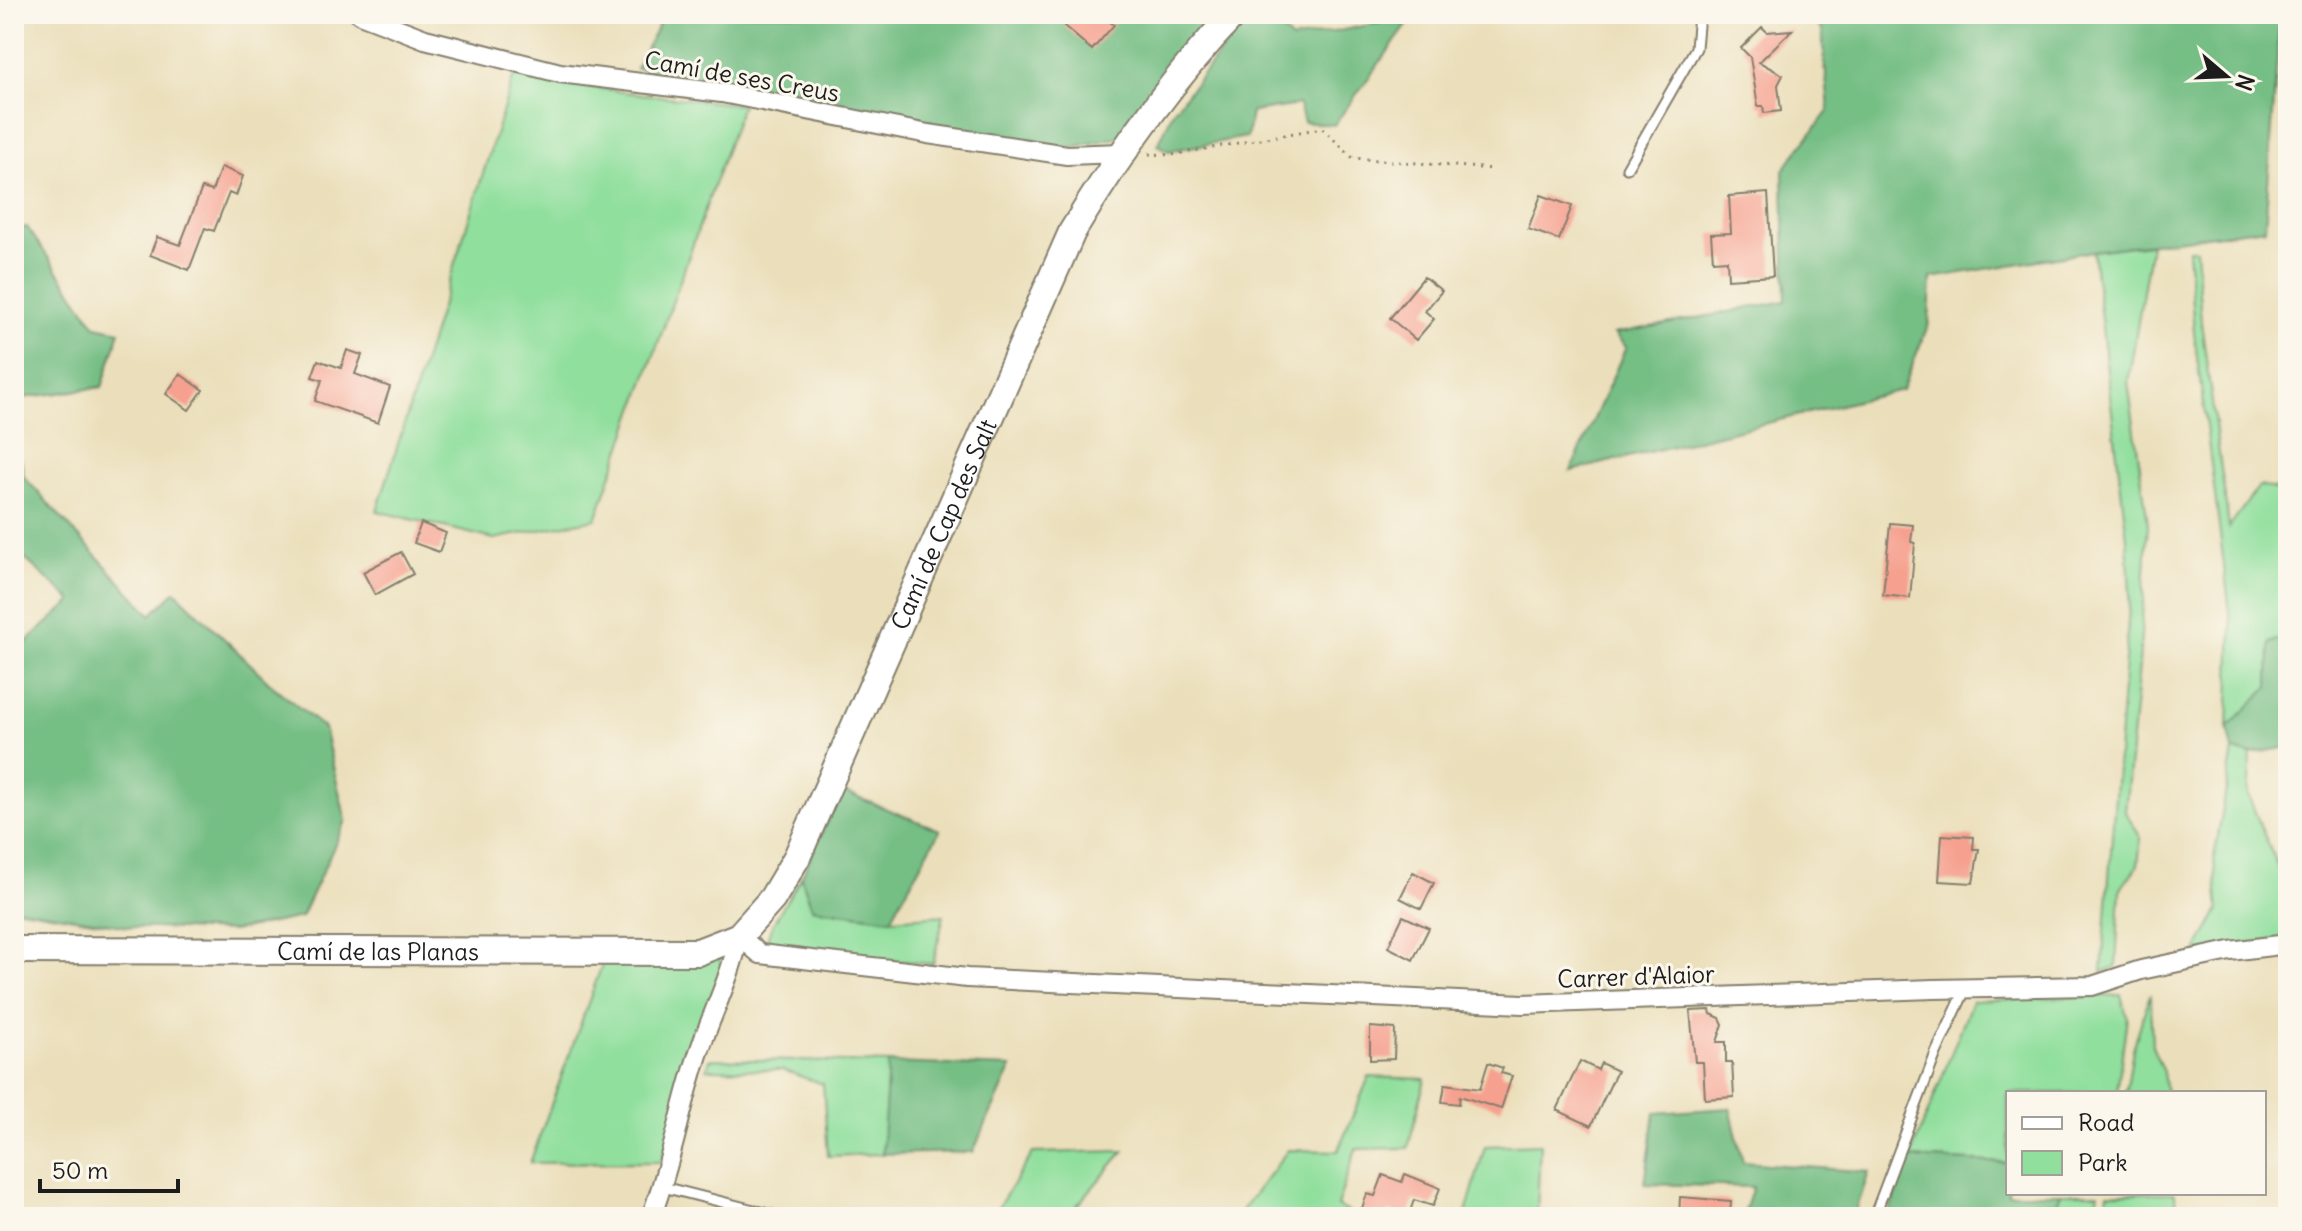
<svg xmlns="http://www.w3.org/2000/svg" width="2302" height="1231" viewBox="0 0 2302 1231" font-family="Delius,sans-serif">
	<rect width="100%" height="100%" fill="#fbf7ec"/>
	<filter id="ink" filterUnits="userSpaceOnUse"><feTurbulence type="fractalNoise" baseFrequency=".0125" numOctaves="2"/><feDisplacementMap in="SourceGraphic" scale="16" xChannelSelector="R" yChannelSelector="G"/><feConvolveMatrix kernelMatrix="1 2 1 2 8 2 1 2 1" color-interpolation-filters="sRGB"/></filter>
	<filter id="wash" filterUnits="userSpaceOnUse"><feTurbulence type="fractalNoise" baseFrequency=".006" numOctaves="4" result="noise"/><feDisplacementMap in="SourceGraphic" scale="32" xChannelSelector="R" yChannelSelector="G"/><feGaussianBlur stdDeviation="1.8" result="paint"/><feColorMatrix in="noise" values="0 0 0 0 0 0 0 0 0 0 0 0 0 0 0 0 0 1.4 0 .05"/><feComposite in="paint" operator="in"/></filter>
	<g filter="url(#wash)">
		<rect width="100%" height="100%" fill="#ebdfbb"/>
		<!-- green -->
		<path fill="#90df9d" stroke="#567e5c" stroke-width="2" d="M514,75l109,17 119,13 -146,414 -102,20 -117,-28z
			M2151,244l-23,138 20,142 -9,142 -14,146 16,26 -3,27 -18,25 -4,77 -14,5 28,-379 -3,-54 -34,-288z
			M2188,249h8l5,73 28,205 30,-41 16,3 13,16v131l-18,7 -1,44 -41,40 4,-100 -38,-294z
			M2233,751l18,3 -3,41 40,97v46l-92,14 23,-42 -5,-51z
			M801,877l11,31 79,11 53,-4 -11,49 -159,-14c-1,-1 -5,-12 -6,-13 0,-10 27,-48 33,-60z
			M720,958l1,23 -60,181 -131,1 73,-201 81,1z
			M2150,994l2,52 11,26 3,21h-40l7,-44z
			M2121,995l6,22 -10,76h-109v70l-98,-5 62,-157z
			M710,1059l180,4 -8,91 -54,2 -5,-72 -41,-14 -75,-1z
			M1369,1077l56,2 -17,69 -52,1 -19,57 22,11h-122l51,-67 50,1z
			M1540,1144l-3,73h-72l20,-71z
			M1124,1151l-57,66h-75l41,-64z
			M2061,1193h38l-5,24h-42z
			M2108,1193h67l1,24h-72z"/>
		<!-- forest -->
		<path fill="#74be84" stroke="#486d50" stroke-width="2" d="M664,14h544l10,7 -93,115 -57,12 -432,-80z
			M1251,14h18l-1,3 24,23 97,-19 19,3 -74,101 -30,-3 -5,-17 -48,7 -4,25 -79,14 -10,-6 15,-34z
			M1810,14h151l108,5v-5h211l-15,214 -172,23 -162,27 -2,45 -27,67 -331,81 55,-124 -12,-13 172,-33 -3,-131 46,-60 -7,-80z
			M27,227l69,99 24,5 -18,56 -88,12v-169z
			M14,457l7,3 3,17 127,138 24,-24 100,97 49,40 22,93 -45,96 -68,14 -104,-4 -115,-19v-255l58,-52 -58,-52z
			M2288,636v111l-37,7 -18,-3 -5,-24 41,-40 1,-44z
			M841,791l99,39 -49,89 -79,-11 -11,-31z
			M888,1063h2l122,4 -39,85 -91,2z
			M1730,1108l13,54 126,10 -15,45h-111l10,-30 -108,-3 10,-71z
			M1910,1158l98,5v30h53l-9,24h-165z"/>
		<g id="blocks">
			<!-- building -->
			<path fill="#f6a08f" d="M1075,14h40l-6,7 5,4 -22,25 -28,-24z
				M1762,27l5,5 25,-2 -33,32 24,13 -5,10 3,26 -17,2 -1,-7h-5l-8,-49 -9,-9z
				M221,167l22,9 -7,20 -7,-3 -15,38 -9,-3 -16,42 -39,-15 7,-18 23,8 22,-57 10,3z
				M1768,193l5,83 -45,3 -1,-19 -14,1 -2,-27 20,-1 -2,-37z
				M1541,195l31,11 -13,34 -31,-11z
				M1424,277l18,14 -17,20 9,8 -18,21 -26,-22z
				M347,350l15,5 -7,19 35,13 -12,36 -63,-22 7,-21 -10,-3 6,-17 23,8z
				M180,374l23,16 -14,20 -23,-16z
				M421,523l25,10 -7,19 -25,-9z
				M1890,523l23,2 -2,17 4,1 -5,55 -27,-3z
				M401,552l12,22 -38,21 -12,-23z
				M1942,835l32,2 -1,12h6l-6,34 -34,-2z
				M1413,872l21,11 -13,26 -21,-11z
				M1403,916l26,12 -16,32 -25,-13z
				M1710,1010l1,4 9,4 3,6 -6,18h9v20h6l2,35 -29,2 -2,-37h-8l-5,-51z
				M1370,1027l25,2 -1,30 -24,1z
				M1580,1061l18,9 3,-7 16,8 -26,55 -34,-16z
				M1488,1063l15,5 -2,5 11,3 -11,33 -41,-13 -1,8 -17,-2 3,-18 35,5z
				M1405,1174l35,14 -7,18 -19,-6 -6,17 -19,-6 -3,6h-7l-18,-6 6,-17 8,2 8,-21 19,7z
				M1680,1197l51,4 -1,16h-51z"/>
		</g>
	</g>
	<g filter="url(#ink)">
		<use href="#blocks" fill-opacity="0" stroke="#847e6c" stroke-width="2"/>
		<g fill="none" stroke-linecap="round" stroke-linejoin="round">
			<!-- lane casing -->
			<g stroke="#847e6c" stroke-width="13">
				<path id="lane" d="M1627,168l69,-120 3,-34
					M663,1187l118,30
					M1874,1217l62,-164 30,-65"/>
			</g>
			<!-- street casing -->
			<g stroke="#847e6c" stroke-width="22">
				<path id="street" d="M360,14l65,25 135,34 162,20 206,41 139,21 54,-2
					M739,936l21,18 207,24 556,26 410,-15 159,-3 49,-16 89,-19 58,-7
					M651,1217c20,-52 29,-107 46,-159 13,-41 34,-80 42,-122"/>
			</g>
			<!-- secondary casing -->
			<g stroke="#847e6c" stroke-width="30">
				<g id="secondary">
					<path id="s1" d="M14,950l684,2 41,-16 33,-37 25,-42 275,-625c47,-78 99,-152 162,-218"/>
				</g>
			</g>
			<!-- path -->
			<path stroke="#847e6c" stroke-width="3" stroke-dasharray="2 6" stroke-linecap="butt" d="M1149,154l22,1 151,-27 31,30 140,11"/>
			<!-- lane -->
			<use href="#lane" stroke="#fff" stroke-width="9"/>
			<!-- street -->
			<use href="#street" stroke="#fff" stroke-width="18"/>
			<!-- secondary -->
			<use href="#secondary" stroke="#fff" stroke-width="26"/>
		</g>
	</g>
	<g text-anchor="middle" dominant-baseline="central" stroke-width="6" stroke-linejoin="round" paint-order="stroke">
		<!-- street labels -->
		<g font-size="24" fill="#1c1c1c" stroke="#fbf7ec">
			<text transform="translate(742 76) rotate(10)">Camí de ses Creus</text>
			<text stroke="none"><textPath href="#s1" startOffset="1190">Camí de Cap des Salt</textPath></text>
			<text stroke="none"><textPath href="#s1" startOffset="364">Camí de las Planas</textPath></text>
			<text transform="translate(1636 976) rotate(-2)">Carrer d'Alaior</text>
		</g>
	</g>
	<!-- margin -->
	<rect width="2302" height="1231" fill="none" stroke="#fbf7ec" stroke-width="48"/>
	<!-- legend -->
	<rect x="2006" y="1091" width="260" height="104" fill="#fbf7ec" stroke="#a29f99" stroke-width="2"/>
	<rect x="2022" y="1117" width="40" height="12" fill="#ffffff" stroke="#a29f99" stroke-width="2"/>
	<text x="2078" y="1131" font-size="24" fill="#1c1c1c">Road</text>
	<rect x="2022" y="1151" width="40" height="24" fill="#90df9d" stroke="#a29f99" stroke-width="2"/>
	<text x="2078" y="1171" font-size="24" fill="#1c1c1c">Park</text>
	<!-- north arrow -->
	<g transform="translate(2226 76) rotate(109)" stroke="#fbf7ec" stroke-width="6" paint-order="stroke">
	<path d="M0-6L14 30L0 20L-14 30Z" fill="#1c1c1c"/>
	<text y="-12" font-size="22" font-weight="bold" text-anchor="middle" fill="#1c1c1c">N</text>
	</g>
	<!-- scale -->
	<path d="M40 1179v12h138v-12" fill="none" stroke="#1c1c1c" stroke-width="4"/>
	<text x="52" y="1179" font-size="24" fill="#1c1c1c" stroke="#fbf7ec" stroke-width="6" paint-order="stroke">50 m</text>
</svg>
